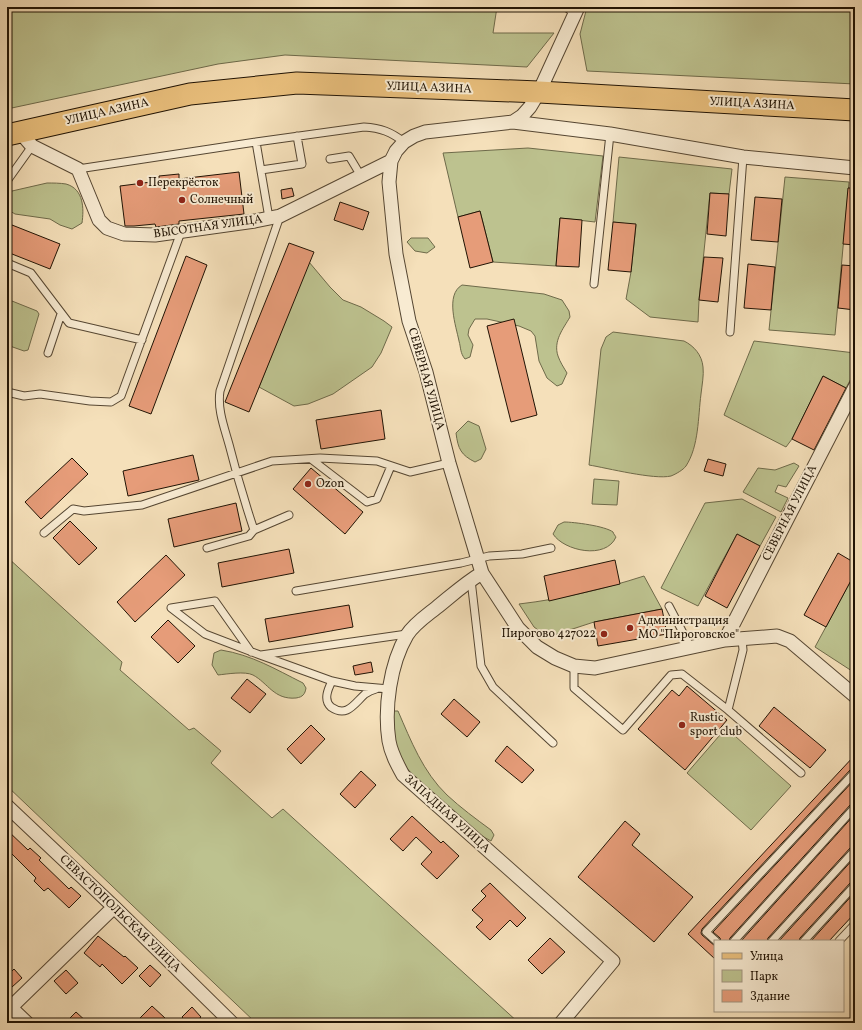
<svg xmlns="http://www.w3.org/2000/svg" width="862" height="1030" viewBox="0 0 862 1030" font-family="Vollkorn,serif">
	<rect width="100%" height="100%" fill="#f5e0ba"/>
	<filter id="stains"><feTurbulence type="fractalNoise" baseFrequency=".005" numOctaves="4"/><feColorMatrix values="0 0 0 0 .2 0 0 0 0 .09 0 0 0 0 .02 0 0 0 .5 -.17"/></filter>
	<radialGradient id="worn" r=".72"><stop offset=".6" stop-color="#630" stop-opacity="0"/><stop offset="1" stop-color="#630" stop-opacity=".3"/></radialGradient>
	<!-- green -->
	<path fill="#bdc28f" stroke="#6e6a4a" d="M7,7h490l-4,26h61l-27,34 -242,-12 -67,9 -211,45z
		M587,7h268v77l-268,-13 -7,-37z
		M528,148l75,8 -8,66 -35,-4 -4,48 -63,-4 -13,-51 -22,6 -15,-64z
		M619,157l113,12 -3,25 -19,-1 -11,107 -1,22 -48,-5 -24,-18 5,-27 5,-47 -23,-3z
		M785,177l64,5 -14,153 -66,-5z
		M47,183c6,0 13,0 19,1 18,5 18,25 16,39l-10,6 -12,-4 -10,-6 -35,-5 -5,-3c-4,-10 -4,-11 2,-20z
		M411,238h17l7,9 -8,6 -12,-2 -8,-9z
		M309,262l21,25 13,13 18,7 23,14 8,6 -11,26 -9,14 -39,27 -25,10 -14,2 -35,-19z
		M462,285l82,9 18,6 7,11 1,6c-7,12 -17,24 -12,39 2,6 6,12 9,17l-5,11 -5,2 -10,-8 -8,-17 -4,-25 -4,-5 -12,-5 -32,-7h-12l-6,10 -1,6 5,10 -3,12 -5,2c-5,-6 -4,-11 -6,-18 -3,-15 -14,-46 3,-56z
		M7,299l30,12 2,3 -11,36 -4,1 -17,-6z
		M613,332l71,9c10,5 18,14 19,26 1,8 -1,18 -2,27 -3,23 -2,52 -15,72 -3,4 -10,8 -15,10 -17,4 -64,-8 -82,-11l12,-116 5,-12z
		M754,341l101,12v18l-9,17 -23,-12 -31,63 -6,8 -62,-32z
		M468,421l11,5 7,23 -5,10 -6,3c-14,-7 -17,-13 -19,-29z
		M794,463l5,3 -13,21 -8,-2 -3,7 13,6 -7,14 -38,-20 15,-24 17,2z
		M594,479l25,2 -2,24 -25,-1z
		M742,499l34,18 -16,29 -23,-12 -39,72 -37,-18 44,-85z
		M564,522c10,0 41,4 49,10 0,1 3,5 3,5 -10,23 -52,14 -63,-3l5,-9z
		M7,557l115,105 -2,8 69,60 5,-2 27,23 -10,12 61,55 11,-9 236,214h-263l-249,-237z
		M855,573v100l-40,-26z
		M644,576l18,33 -68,13 -46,15 -14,-10 -15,-23c43,-5 85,-15 125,-28z
		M221,650c31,5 54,19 82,33l3,5c-1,6 -3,9 -10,10 -22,2 -28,-15 -43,-23 -8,-4 -26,-1 -35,0l-6,-10 2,-12z
		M393,711h5c13,30 25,61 49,84 14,13 29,24 44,35l3,5 -3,6 -25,-14 -56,-55 -7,-9 -13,-35z
		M726,728l65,58 -40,44 -64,-57z"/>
	<!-- building -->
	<path fill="#e69c79" stroke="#201304" d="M239,172l5,42 -65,7v3l-23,3 -1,-3 -21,2h-9l-5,-40 39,-5v-5l20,-2v5z
		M292,188l2,8 -12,3 -1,-9z
		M848,188h7v57l-12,-1z
		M710,193l19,1 -3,42 -19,-2z
		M755,197l27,2 -4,43 -27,-2z
		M340,202l29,10 -6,18 -29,-10z
		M480,211l13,51 -23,6 -12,-51z
		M560,218l22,2 -3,47 -23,-1z
		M613,222l23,2 -5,48 -23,-2z
		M12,225l48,19 -10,25 -43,-17v-15z
		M289,243l25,9 -65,160 -24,-10z
		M186,256l21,9 -56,149 -22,-8z
		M704,257l19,1 -5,44 -19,-2z
		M748,264l27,3 -4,43 -27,-2z
		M842,265l13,1v44l-17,-2z
		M514,319l23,96 -26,7 -24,-96z
		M823,376l23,12 -32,62 -22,-11z
		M381,410l4,29 -64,10 -5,-29z
		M193,455l6,25 -71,16 -5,-25z
		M72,458l16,16 -47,45 -16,-17z
		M708,459l18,5 -3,12 -19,-5z
		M311,468l52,44 -18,22 -52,-45z
		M236,503l6,28 -68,16 -6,-28z
		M70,521l27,27 -18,17 -26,-27z
		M737,534l23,12 -33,62 -22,-12z
		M289,549l5,24 -72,14 -4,-24z
		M838,553l17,10v10l-29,54 -22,-12z
		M166,555l19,20 -50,47 -18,-20z
		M615,560l5,24 -71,17 -5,-25z
		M349,605l4,22 -84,15 -4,-23z
		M662,609l5,25 -69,12 -4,-24z
		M168,620l27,26 -17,17 -27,-26z
		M371,662l2,10 -18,3 -2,-9z
		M247,679l19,15 -16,19 -19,-15z
		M687,686l40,34 -42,50 -47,-41 34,-39 7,6z
		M454,699l26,23 -13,15 -26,-23z
		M774,707l52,43 -16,18 -51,-42z
		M311,725l14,14 -24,25 -14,-15z
		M507,746l27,24 -12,13 -27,-22z
		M855,755v12l-4,2 -149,160 -1,4 1,2 13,11v13l-27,-25z
		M361,771l15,14 -21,23 -15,-14z
		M855,779v23l-4,2 -121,134 -1,3h-8l-1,-3 -7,-6z
		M855,814v31l-4,2 -83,91 -1,3h-26z
		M412,816l29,27 2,-2 16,15 -22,23 -16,-15 11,-12 -16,-15 -13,14 -13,-12z
		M625,821l15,13 -8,11 61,52 -39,45 -76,-65z
		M7,830l21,20 2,-2 11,10 -2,2 30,29 2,-2 10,9 -12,12 -21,-20 -4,3 -10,-10 2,-3 -29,-29z
		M855,857v23l-4,2 -51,56 -1,3h-20z
		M490,883l36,35 -9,9 -7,-7 -20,20 -14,-13 7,-7 -11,-10 14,-14 -5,-5z
		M855,892v21l-26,28h-18z
		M98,936l26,21 1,-1 13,12 -16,16 -20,-20 -2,3 -16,-14z
		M550,938l15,14 -23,22 -14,-14z
		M150,965l11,10 -11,12 -11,-11z
		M14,969l8,9 -10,9 -5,-5v-6z
		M66,970l12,13 -12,11 -12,-13z
		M152,1006l13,12 -5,5h-25z
		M192,1007l9,10 -7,6h-7l-5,-6z
		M76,1012l12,11h-23z"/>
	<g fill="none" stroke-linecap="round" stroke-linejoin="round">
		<!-- lane casing -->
		<g stroke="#554632" stroke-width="9">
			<path id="lane" d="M565,7l10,6
				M256,142l13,76
				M330,159l19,-3 12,20
				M78,169l178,-27 108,-15c17,1 27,5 40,15
				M261,170l41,-6 -5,-28
				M7,181l25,-35
				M7,263l24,10 38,50 73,17
				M594,284l16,-150
				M730,332l13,-175
				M48,353l13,-39
				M7,392l17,4 16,-2 50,7 21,1 10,-6 60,-164
				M311,459l56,43 10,-3 14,-33
				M254,530l35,-15
				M44,533l29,-24 11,2 58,-6 130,-44 48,-3 57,3 33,11 39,-9
				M207,548l42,-12 5,-6c-9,-27 -17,-54 -24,-82 -5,-19 -13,-38 -10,-57l60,-175
				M471,580l10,86 12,21 60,56
				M296,591l165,-28 28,-7 33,-2 29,-6
				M669,606l22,42
				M251,652l-36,-51 -44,7 34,26 55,21 72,26 23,5 34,3
				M261,655l146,-21
				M574,666v22l49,42 48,-55 11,-1 46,36 15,-60 -1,-11
				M332,681c-4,8 -9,19 -1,26 16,11 23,-3 34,-13 3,-2 7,-4 11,-5
				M728,710l73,63
				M716,941l-10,-9 149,-160
				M734,941l121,-134
				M772,941l83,-91
				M804,941l51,-56
				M839,941l16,-17"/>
		</g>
		<!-- street casing -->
		<g stroke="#554632" stroke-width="15">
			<path id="street" d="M578,7l-39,85 -9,15 -8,9 -9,6 -88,10 -11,4 -10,6 -8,9 -5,10 -2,21 7,72 13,67 17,51 23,91 33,110 36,55 19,19 18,11 19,8 21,2 130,-28 52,-4 13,5 65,55
				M513,122l97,12 133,23 112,11
				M20,132l12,14 46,23 21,51 8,8 17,6 31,1 100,-14 25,-5 111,-55
				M482,573c-17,10 -31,23 -46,35 -10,8 -22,16 -29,27 -17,29 -23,73 -18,106 2,12 8,23 14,34l210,186 -52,62
				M725,640l130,-253
				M7,806l107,101 118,116
				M7,1004l20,19
				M7,1011l107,-104"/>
		</g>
		<!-- primary casing -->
		<g stroke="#201304" stroke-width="23">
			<path id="primary" d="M7,135l183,-41 107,-11 242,9 316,18"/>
		</g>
		<!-- lane -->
		<use href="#lane" stroke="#f8ebd2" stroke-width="7"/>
		<!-- street -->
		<use href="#street" stroke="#f8ebd2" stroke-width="13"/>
		<!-- primary -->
		<use href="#primary" stroke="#eac07d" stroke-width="21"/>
	</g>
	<!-- markers -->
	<g fill="#8f2418" stroke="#f8ebd2" stroke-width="1.5">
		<circle cx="140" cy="183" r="4"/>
		<circle cx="182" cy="200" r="4"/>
		<circle cx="308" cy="484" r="4"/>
		<circle cx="630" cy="628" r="4"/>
		<circle cx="604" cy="634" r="4"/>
		<circle cx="682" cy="725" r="4"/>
	</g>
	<g text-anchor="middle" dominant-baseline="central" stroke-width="4" stroke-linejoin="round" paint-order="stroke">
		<!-- street labels -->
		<g font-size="12" fill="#201304" stroke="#f8ebd2">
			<text transform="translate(429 88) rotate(2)">УЛИЦА АЗИНА</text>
			<text transform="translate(752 104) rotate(3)">УЛИЦА АЗИНА</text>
			<text transform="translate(107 112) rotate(-13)">УЛИЦА АЗИНА</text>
			<text transform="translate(208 227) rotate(-8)">ВЫСОТНАЯ УЛИЦА</text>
			<text transform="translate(426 379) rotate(74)">СЕВЕРНАЯ УЛИЦА</text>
			<text transform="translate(790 513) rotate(-63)">СЕВЕРНАЯ УЛИЦА</text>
			<text transform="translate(447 814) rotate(42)">ЗАПАДНАЯ УЛИЦА</text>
			<text transform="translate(120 914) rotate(44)">СЕВАСТОПОЛЬСКАЯ УЛИЦА</text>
		</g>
		<!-- poi labels -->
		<g font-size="12" fill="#201304" stroke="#f8ebd2" text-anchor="start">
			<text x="148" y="183">Перекрёсток</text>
			<text x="190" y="200">Солнечный</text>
			<text x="316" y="484">Ozon</text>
			<text x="638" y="621">Администрация<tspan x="638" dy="14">МО "Пироговское"</tspan></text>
			<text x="596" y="634" text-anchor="end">Пирогово 427022</text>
			<text x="690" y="718">Rustic<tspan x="690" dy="14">sport club</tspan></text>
		</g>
	</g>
	<!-- margin -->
	<rect width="862" height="1030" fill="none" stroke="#f5e0ba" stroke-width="24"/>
	<rect x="8" y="8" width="846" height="1014" fill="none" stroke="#201304" stroke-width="2"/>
	<rect x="12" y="12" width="838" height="1006" fill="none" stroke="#201304"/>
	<!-- legend -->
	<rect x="714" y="940" width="130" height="72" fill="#f8ebd2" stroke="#a29580"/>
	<rect x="722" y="953" width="20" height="6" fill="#eac07d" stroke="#a29580"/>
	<text x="750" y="960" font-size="12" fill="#201304">Улица</text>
	<rect x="722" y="970" width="20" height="12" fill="#bdc28f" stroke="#a29580"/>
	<text x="750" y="980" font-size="12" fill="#201304">Парк</text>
	<rect x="722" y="990" width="20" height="12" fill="#e69c79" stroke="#a29580"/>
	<text x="750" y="1000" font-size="12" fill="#201304">Здание</text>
	<rect width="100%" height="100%" filter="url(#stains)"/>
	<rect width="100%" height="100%" fill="url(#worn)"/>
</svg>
